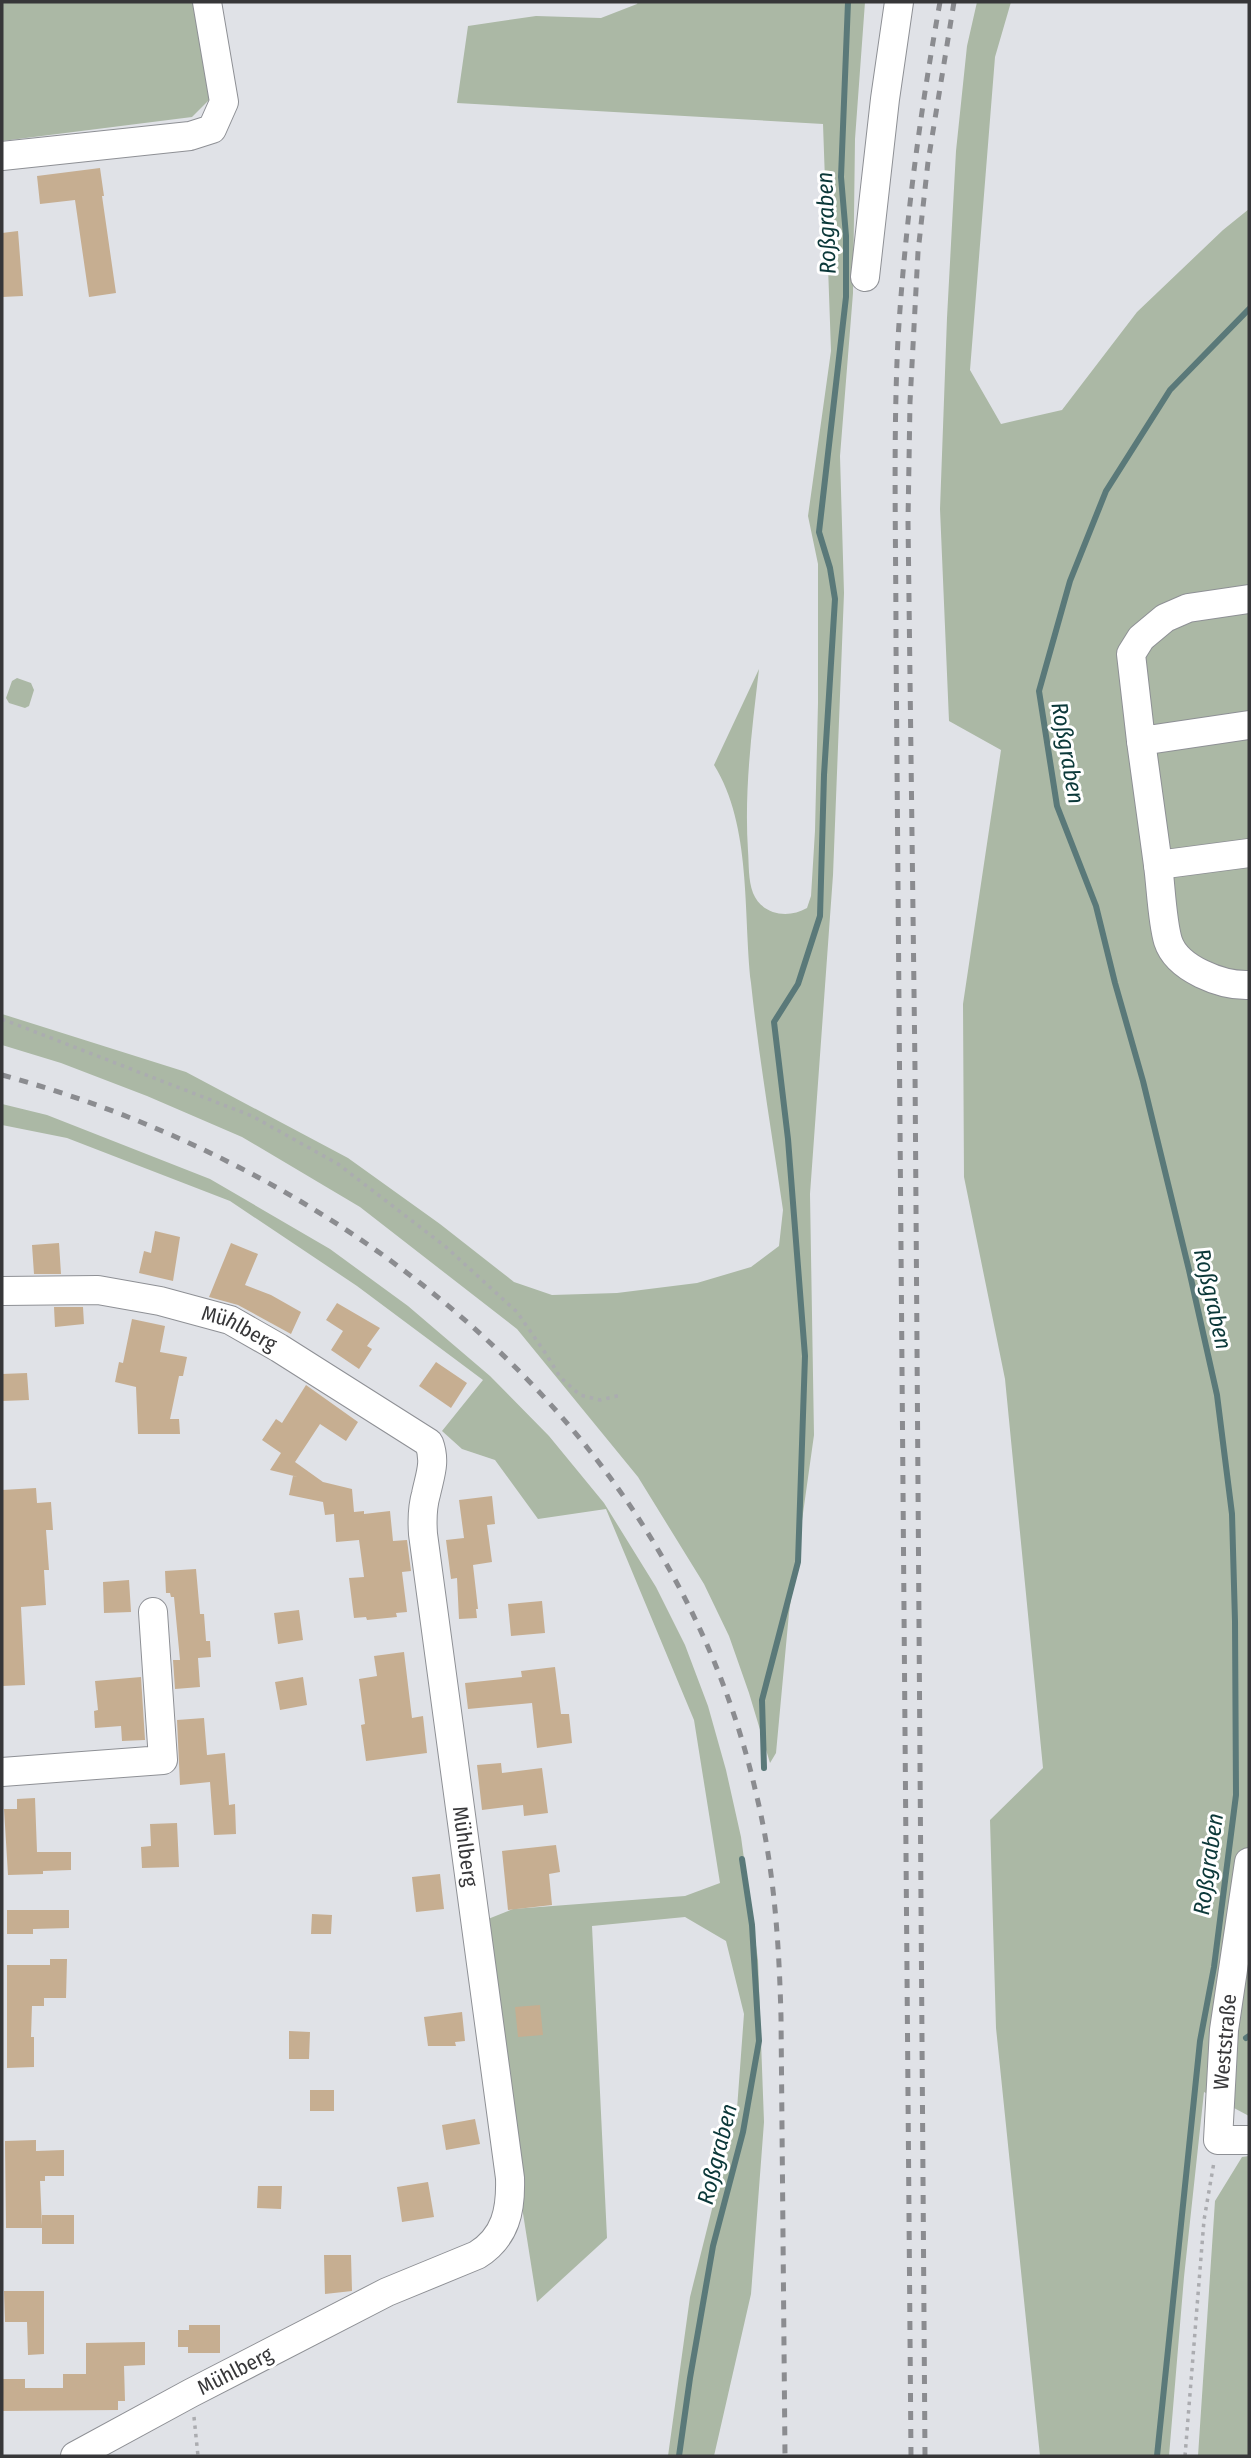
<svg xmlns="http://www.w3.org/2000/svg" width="1251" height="2458" viewBox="0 0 1251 2458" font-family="'Fira Sans Condensed',sans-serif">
	<rect width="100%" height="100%" fill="#e0e2e7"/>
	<!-- green -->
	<path fill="#abb8a5" d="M2,2h193l15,97 -18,18 -190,24z
		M638,2h227l-10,137 -2,154 -13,163 4,137 -11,282 -23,319 4,241 -25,178 -13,140 -6,10 -21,-70 -20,-57 -25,-52 -66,-107 -121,-148 -157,-122 -118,-70 -95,-41 -86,-33 -59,-18v-31l184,58 162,86 92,66 74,58 38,13 65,-2 80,-10 54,-16 28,-21 4,-36c-11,-76 -24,-151 -32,-227 -8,-70 1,-157 -37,-218l45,-96c-7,60 -15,121 -11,182 1,13 0,29 5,42 9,22 35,26 54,15l4,-12 4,-65 3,-128v-139l-10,-48 23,-165 -8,-227 -366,-21 11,-77 68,-10 65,2 36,-14z
		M977,2h34l-16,55 -25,313 31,54 61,-14 75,-98 86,-82 26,-21v1907l-45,-24 -20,185 -15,179h-129l-44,-428 -6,-208 53,-52 -38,-389 -41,-202 -1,-173 38,-254 -52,-29 -9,-212 7,-191 9,-167 11,-105z
		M17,678l14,5 3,7 -5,16 -4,2 -16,-5 -3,-5 6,-17z
		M2,1104l45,11 163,64 120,70 78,57 82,70 59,60 55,67 52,84 29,58 23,61 18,64 15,67 17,123 6,162 -13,172 -37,162h-46l22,-159 47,-188 7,-95 -18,-73 -41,-24 -93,9 15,312 -70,64 -58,-367 -1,-12 35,-14 172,-13 35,-13 -26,-163 -88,-211 -68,10 -43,-59 -33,-11 -20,-18 41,-51 -126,-94 -127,-85 -163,-63 -65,-13z
		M1249,2156v300h-51l17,-255 27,-44z"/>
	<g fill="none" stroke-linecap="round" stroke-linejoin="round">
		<!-- stream -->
		<path stroke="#5a7979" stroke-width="6" d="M764,1768l-2,-68 36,-138 7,-206 -17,-217 -14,-117 24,-38 22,-68 4,-141 11,-176 -5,-31 -11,-36 27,-235v-61l-5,-59 7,-175
			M1246,2038l3,-2
			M679,2456l11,-78 23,-132 30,-114 16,-91 -7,-116 -10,-66
			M1157,2456l43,-415 14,-74 22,-172 -1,-174 -3,-107 -15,-119 -28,-125 -46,-189 -28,-98 -19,-77 -39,-100 -18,-115 31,-110 36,-90 64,-101 79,-81"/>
	</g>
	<!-- building -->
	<path fill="#c6ae91" d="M100,168l4,28h-2l14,97 -27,4 -14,-97 -35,4 -3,-28z
		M18,231l5,65 -21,1v-64z
		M155,1231l25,6 -7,44 -34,-8 5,-22 7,2z
		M59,1243l2,31h-27l-2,-29z
		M231,1243l27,11 -13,31 26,10 30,17 -10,22 -53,-29 -29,-8z
		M337,1303l43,25 -13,18 5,3 -13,20 -28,-19 12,-19 -17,-11z
		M54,1307h29l1,17 -29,3z
		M132,1319l33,7 -5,26 27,5 -4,19h-4l-9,43h9l1,15h-42l-2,-47 -21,-5 4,-20 4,1z
		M436,1362l31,21 -16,25 -32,-22z
		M27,1373l2,27 -27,1v-27z
		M306,1385l52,37 -12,19 -26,-17 -25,38 28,20 29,7 2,23 10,-1v3l26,-3 3,30 14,-1 4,31 -9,1 5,40 -11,1 1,4 -30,3 -1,-3 -12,1 -5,-40 15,-1 -5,-37 -23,2 -2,-28 -9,1 -2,-13 -34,-7 4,-19 5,1 -28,-7 11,-17 -19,-13 14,-21 6,4z
		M36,1488l1,15 14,-1 2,28h-7l3,40h-5l2,35 -25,2 4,78 -23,1v-196z
		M492,1496l3,28 -8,1 5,37 -19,3 5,44h-2l1,9 -18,1 -2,-41 -6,1 -5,-39 18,-2 -5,-38z
		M196,1569l4,45h4l2,27h4l1,16 -13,1 2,29 -25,2 -2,-29h7l-6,-63h-3l-1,-4h-4l-1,-22z
		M129,1580l2,32 -27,1 -1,-31z
		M542,1601l3,32 -34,3 -3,-32z
		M299,1610l4,30 -25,4 -4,-31z
		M404,1652l8,66 11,-2 4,37 -61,8 -5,-36 4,-1 -6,-45 18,-3 -3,-20z
		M555,1667l6,47h8l3,29 -35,5 -5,-45 -64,6 -3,-26 57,-6 -1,-6z
		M141,1677l4,63 -23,1 -1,-15 -26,2 -1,-17 4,-1 -3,-29z
		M303,1677l4,28 -27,5 -5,-28z
		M204,1718l3,37 18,-2 4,52 6,-1 1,30 -22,1 -4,-53 -30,3 -3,-65z
		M501,1763l1,10 40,-5 6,45 -24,3 -1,-11 -41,5 -5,-45z
		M35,1798l2,54h34v18l-28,1v3l-35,1 -4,-66h13v-10z
		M177,1823l2,44 -37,1 -1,-21 10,-1 -1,-22z
		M556,1845l4,27 -11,2 3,31 -44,5 -6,-59z
		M440,1874l4,35 -28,3 -4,-35z
		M7,1910h62v18l-36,1v5h-26z
		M312,1914l20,1 -1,19h-20z
		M50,1959h17l-1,39h-22v8h-12l-1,31h3v30l-27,1v-103h43z
		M540,2005l3,30 -25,2 -3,-30z
		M462,2012l3,29 -10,1 1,4h-28l-4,-29z
		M289,2031l21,1 -1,27h-20z
		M310,2090h24v21h-24z
		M475,2119l5,25 -34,6 -4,-25z
		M36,2140v11l28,-1v26h-19v5h-5l2,45v-11h32v29h-32v-16h-36l-1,-87z
		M428,2182l6,35 -32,5 -5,-35z
		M258,2186h24l-1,23 -24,-1z
		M324,2255h27l1,36 -27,3z
		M4,2291h40v63l-16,1 -1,-33h-22z
		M189,2325h31v28h-32v-6h-10v-17h11z
		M145,2342v23l-21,1 1,35h-7v9l-116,1v-32h23v9h38v-14h23v-31z"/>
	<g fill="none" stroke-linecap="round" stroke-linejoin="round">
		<!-- minor casing -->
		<g stroke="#8e9095" stroke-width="30">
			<g id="minor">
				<path d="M2,156l188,-20 22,-7 12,-27 -17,-100"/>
				<path d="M865,277l20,-178 14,-97"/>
				<path d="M1249,599l-61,9 -23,10 -24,20 -10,16 10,87 108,-16"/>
				<path d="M1141,741l17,124 91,-12"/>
				<path d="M1158,865c3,22 4,56 10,76 9,28 54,45 81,44"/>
				<path id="s1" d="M2,1291l96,-1 62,11 70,19 49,28 150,95c7,19 1,32 -3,51 -4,14 -4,26 -3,40l87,644c1,32 -4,59 -33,77l-90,37 -196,101 -116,63"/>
				<path d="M2,1772l161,-12 -10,-148"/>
				<path d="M1249,1862l-25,168 -6,110h31"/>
			</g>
		</g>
		<!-- path -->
		<path stroke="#abacb0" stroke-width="3.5" stroke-dasharray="3.5 5" stroke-linecap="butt" d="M2,1019l250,97 86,48 108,83 71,65 29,42 14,23 20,18 20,5 21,-5
			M194,2417l4,39
			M1185,2456l19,-236 10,-58"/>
		<!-- minor -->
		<use href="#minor" stroke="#fff" stroke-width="28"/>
		<!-- rail -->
		<path stroke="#8b8c90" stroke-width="5" stroke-dasharray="9 9" stroke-linecap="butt" d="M2,1075c351,96 670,352 754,718 18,74 23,148 25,224l4,439
			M911,2456l-15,-1814c0,-101 -3,-202 2,-303 7,-114 22,-226 42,-337
			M925,2456l-10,-1387 -7,-548 2,-119 8,-150 10,-90 26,-160"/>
	</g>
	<g text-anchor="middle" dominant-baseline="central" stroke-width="6" stroke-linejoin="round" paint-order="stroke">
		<!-- street labels -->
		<g font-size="21" fill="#373739" stroke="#fff">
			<text stroke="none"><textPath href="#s1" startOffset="243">Mühlberg</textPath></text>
			<text stroke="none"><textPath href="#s1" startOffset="873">Mühlberg</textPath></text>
			<text transform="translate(1225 2042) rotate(-85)">Weststraße</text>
			<text transform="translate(235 2371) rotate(-27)">Mühlberg</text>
		</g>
		<!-- water labels -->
		<g font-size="23" font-style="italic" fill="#0b3839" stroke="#fff">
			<text transform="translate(826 223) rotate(-92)">Roßgraben</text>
			<text transform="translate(1068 753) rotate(80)">Roßgraben</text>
			<text transform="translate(1213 1299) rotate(77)">Roßgraben</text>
			<text transform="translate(1208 1864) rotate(-82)">Roßgraben</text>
			<text transform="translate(717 2154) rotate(-76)">Roßgraben</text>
		</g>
	</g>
	<!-- border -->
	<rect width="1251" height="2458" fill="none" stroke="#373739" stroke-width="7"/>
</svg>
